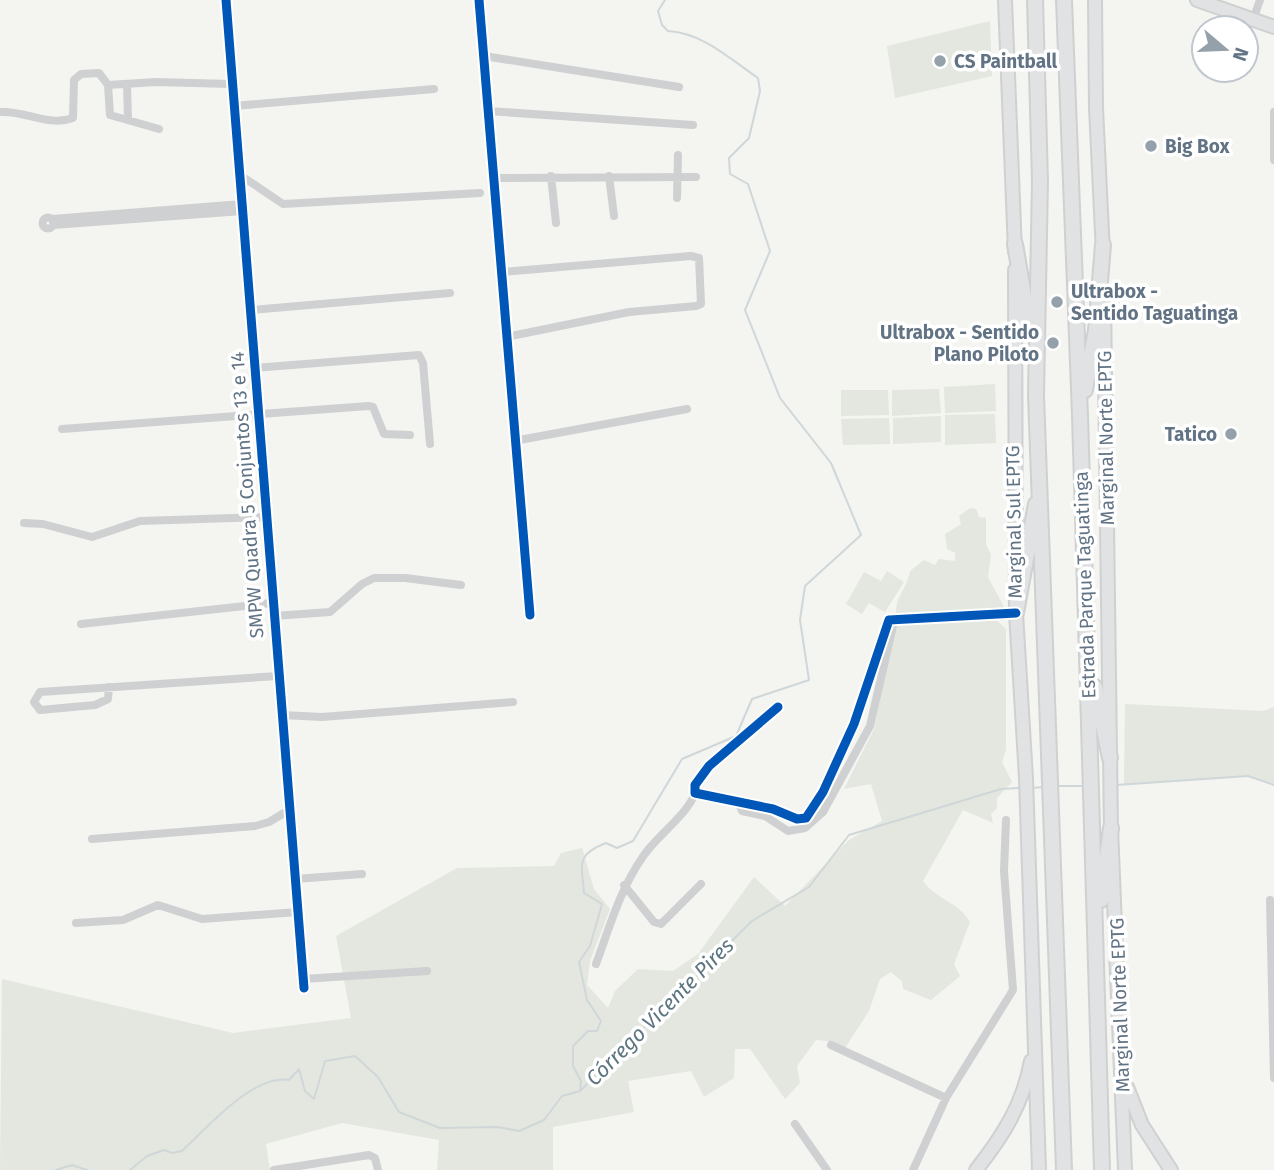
<svg xmlns="http://www.w3.org/2000/svg" width="1274" height="1170" viewBox="0 0 1274 1170" font-family="'Fira Sans',sans-serif">
	<rect width="100%" height="100%" fill="#f4f4f1"/>
	<!-- green -->
	<path fill="#e3e7df" d="M990,21l2,55 -97,22 -8,-52z
		M995,384l1,27 -51,2 -1,-26z
		M939,389l2,24 -49,3v-26z
		M841,390h47l1,25 -48,1z
		M995,414l1,29 -51,2v-30z
		M941,416v26l-48,2v-26z
		M889,418l1,26 -47,1 -2,-26z
		M970,508l6,1 3,8 7,1v27l5,9 -3,23 16,30 -10,11 12,11v121l-4,12 10,20 -15,16v10l-6,6 2,9 -30,-13 -40,71c14,19 36,21 47,41l-16,42 6,12 -29,24 -28,-11 -1,-8 -11,-9 -11,7 -11,32 -24,37 -18,-7 -11,-1 -19,26 3,17 -15,16 -35,-50h-15l-1,29 -30,19 -13,-26 -63,10 6,31 -81,15v43h-116l2,-30 -97,-17 -76,21 4,26h-270l2,-191 231,54 118,-15 -15,-82 121,-68 97,-2 7,-13 21,-5 12,41 16,20 -20,52 -3,24 21,23 7,-17 23,-22 35,2 25,-17 56,-77 31,29 64,-66 33,-19 -11,-37 -27,5 30,-60 18,-92c6,-13 2,-21 5,-34 4,-12 11,-19 13,-32l14,-11 11,5 4,-6 16,2v-8l-8,-4 -2,-15 16,-10 -2,-8z
		M887,571l17,11 -19,30 -16,-9 -7,11 -16,-10 18,-32 17,9z
		M1125,704l138,7 11,-4v78l-26,-9 -124,9z"/>
	<g fill="none" stroke-linecap="round" stroke-linejoin="round">
		<!-- stream -->
		<path stroke="#cfd7d9" stroke-width="2" d="M1116,785l132,-9 26,9
			M1057,786h29
			M1032,788l12,-1
			M580,1091l1,-10 -8,-15v-20l15,-15h9l4,-10 -14,-21 -8,-38 11,-16 12,-42 -18,-11c-2,-29 -9,-38 22,-50l11,5 16,-7 49,-82 54,-23 16,-37 57,-19 -9,-60 5,-34 56,-51 -30,-72 -51,-65 -35,-88 25,-59 -22,-67 -18,-10 -1,-16 20,-20 11,-47 -2,-13c-28,-19 -55,-45 -90,-47l-6,-6 -4,-14 7,-11
			M56,1170l16,-5 15,5
			M130,1170l17,-14 17,-6 8,3 10,-2c25,-23 71,-77 107,-71l10,-11 6,22 9,8 11,-38 30,-5 23,21 21,35 41,16 58,-1 21,4 25,-11 18,-24 18,-5 172,-170 57,-34 40,-52 152,-46 19,-1"/>
		<!-- secondary casing -->
		<g stroke="#cfd1d1" stroke-width="16">
			<path id="secondary" d="M1197,0l77,27"/>
		</g>
		<!-- primary casing -->
		<g stroke="#cfd1d1" stroke-width="16">
			<path id="primary" d="M1005,0l10,251
				M1095,0l1,108 7,145
				M1015,270l1,343 10,165 13,392
				M1104,296l7,532 14,342
				M1127,1087l15,38 29,45
				M976,1170c27,-34 47,-66 55,-109"/>
		</g>
		<!-- highway casing -->
		<g stroke="#cfd1d1" stroke-width="18">
			<path id="highway" d="M1035,0l5,181 -4,214 28,775
				M1064,0l16,415 22,755
				M1015,244l15,88
				M1085,390l11,-60 7,-85
				M1016,613l20,-109
				M1095,687l15,71
				M1101,900l10,-72"/>
		</g>
		<!-- street -->
		<path stroke="#cfd0d1" stroke-width="8" d="M226,0l78,988
			M479,0l51,615
			M1253,20l7,-20
			M484,56l195,31
			M127,84l1,35
			M108,85l48,-3 75,2
			M234,106l200,-17
			M488,111l205,14
			M0,112c25,-2 48,15 73,6l1,-38 7,-6 18,-1 9,12 2,30 49,14
			M1274,112v48
			M240,175l43,29 197,-11
			M551,176l5,47
			M609,176l5,40
			M493,178l203,-1
			M677,198l1,-43
			M42.5 223a5.5 5.5 0 1 1 11 0a5.5 5.5 0 1 1-11 0Z
			M52,219l190,-15
			M53,225l189,-14
			M501,272l190,-16 8,2 2,46 -5,2 -67,6 -123,25
			M250,310l200,-17
			M254,368l165,-13 4,8 7,81
			M62,429l306,-23 5,1 11,27 26,1
			M514,441l173,-32
			M24,523l19,1 49,13 48,-16 127,-4
			M274,616l56,-4 32,-28 12,-6h31l56,7
			M81,624l190,-21
			M109,687l-1,12 -13,6 -55,5 -6,-8 6,-10c80,-6 159,-11 238,-16
			M778,707l-69,59 -14,19v8l78,16 24,10 9,-1 17,-26 31,-68 35,-104 127,-7
			M282,715l40,2 191,-15
			M739,804l3,7 23,5 23,15 17,-3 18,-16 47,-86 25,-109
			M92,839l163,-13 14,-4 20,-12
			M295,879l67,-5
			M624,885l30,37 7,2 40,-40
			M1270,900l4,178
			M76,923l47,-3 35,-15 44,14 96,-7
			M596,964c14,-38 24,-75 48,-109 13,-19 44,-41 51,-62
			M303,979l124,-8
			M831,1045l115,53
			M795,1124l32,46
			M274,1170l95,-15 6,3 3,12
			M913,1170l33,-72 67,-108 -9,-119 2,-51"/>
		<!-- secondary -->
		<use href="#secondary" stroke="#e1e2e3" stroke-width="12"/>
		<!-- primary -->
		<use href="#primary" stroke="#e1e2e3" stroke-width="12"/>
		<!-- highway -->
		<use href="#highway" stroke="#e1e2e3" stroke-width="14"/>
		<!-- cycleway casing -->
		<g stroke="#fff" stroke-width="13">
			<path id="cycleway" d="M226,0l78,988
				M479,0l51,615
				M778,707l-69,59 -14,19v8l78,16 24,10 9,-1 17,-26 31,-68 35,-104 127,-7"/>
		</g>
		<!-- cycleway -->
		<use href="#cycleway" stroke="#0057b8" stroke-width="9"/>
	</g>
	<!-- markers -->
	<g fill="#94a0aa" stroke="#fff" stroke-width="2.5">
		<circle cx="940" cy="61" r="7"/>
		<circle cx="1151" cy="146" r="7"/>
		<circle cx="1057" cy="302" r="7"/>
		<circle cx="1053" cy="343" r="7"/>
		<circle cx="1231" cy="434" r="7"/>
	</g>
	<g text-anchor="middle" dominant-baseline="central" stroke-width="7" stroke-linejoin="round" paint-order="stroke">
		<!-- poi labels -->
		<g font-size="19" font-weight="bold" fill="#617384" stroke="#fff" text-anchor="start">
			<text x="954" y="61">CS Paintball</text>
			<text x="1165" y="146">Big Box</text>
			<text x="1071" y="291">Ultrabox -<tspan x="1071" dy="22">Sentido Taguatinga</tspan></text>
			<text x="1039" y="332" text-anchor="end">Ultrabox - Sentido<tspan x="1039" dy="22">Plano Piloto</tspan></text>
			<text x="1217" y="434" text-anchor="end">Tatico</text>
		</g>
		<!-- street labels -->
		<g font-size="19" fill="#617384" stroke="#fff">
			<text transform="translate(1106 438) rotate(-91)">Marginal Norte EPTG</text>
			<text transform="translate(247 495) rotate(-94)">SMPW Quadra 5 Conjuntos 13 e 14</text>
			<text transform="translate(1014 522) rotate(-91)">Marginal Sul EPTG</text>
			<text transform="translate(1085 585) rotate(-92)">Estrada Parque Taguatinga</text>
			<text transform="translate(1120 1005) rotate(-92)">Marginal Norte EPTG</text>
		</g>
		<!-- water labels -->
		<g font-size="21" font-style="italic" fill="#5d7581" stroke="#fff">
			<text transform="translate(660 1012) rotate(-45)">Córrego Vicente Pires</text>
		</g>
	</g>
	<!-- north arrow -->
	<g transform="translate(1225 49) rotate(109)"><circle r="33" fill="#ffffff" stroke="#c0c7ce" stroke-width="2"/>
	<path d="M0-5L12 26L0 18L-12 26Z" fill="#94a0aa"/>
	<text y="-10" font-size="19" font-weight="bold" text-anchor="middle" fill="#617384">N</text>
	</g>
</svg>
